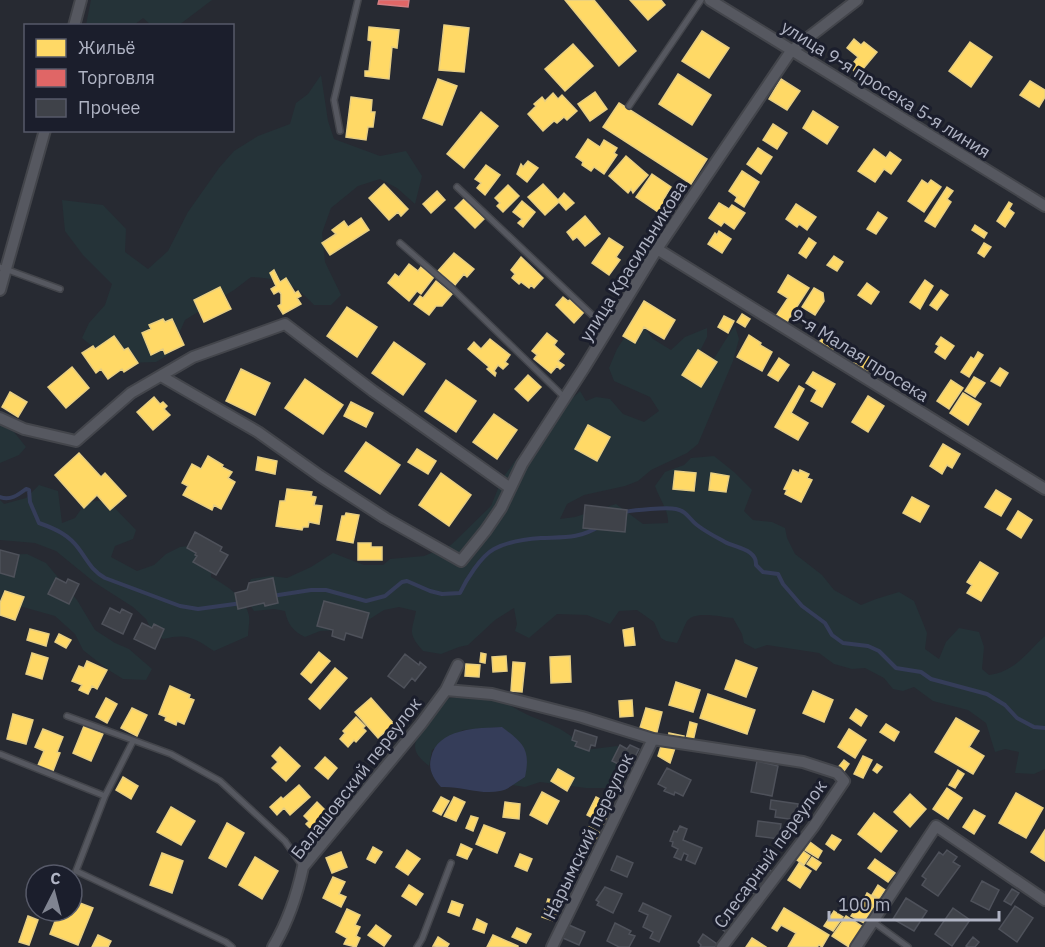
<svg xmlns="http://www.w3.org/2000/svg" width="1045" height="947" viewBox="0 0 1045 947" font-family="'IBM Plex Sans',sans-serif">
	<rect width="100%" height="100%" fill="#272a32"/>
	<!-- green -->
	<path fill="#253338" d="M91,0h121l-33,25h-28l-8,-7 -9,7h-48z
		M321,75l7,46 6,18 46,17 26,-5 16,25 -7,28 -18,-16 -17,-9 -22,7 -27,22 -9,25 3,29 16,33 -10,10h-17c-18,-21 -35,-27 -63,-28l-17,13 -49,30 -15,34 -14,8 -31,1 -18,-5 -25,-20 7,-15 16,-18 7,-21 -29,-29 -18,-24 -3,-31 41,5 23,24 -1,23 23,17 20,-18 20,-39 31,-44 15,-17 24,-15 32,-12 6,-21 12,-9z
		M634,323l10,4 9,12 18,11 14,-13 22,-9v9l-21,42 6,4c20,-15 28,-37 43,-57l4,13 -6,22 -35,83 -11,9 -36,17 -13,11 -13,5 -41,9 -17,9 -7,15 15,-2 41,-13 27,20 25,-1c1,-12 -9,-25 -13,-37l10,-14 19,-7 7,-7 23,-2 20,16 18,18 -8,21 9,9 19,2 13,6 2,10 8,16 27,21 12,15 27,15 15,-6 23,-7 15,9 13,32 -2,16 14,10 7,-17 13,-14 20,4 5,15 -2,22 7,6c26,-3 37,-22 56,-39v133l-11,5 -19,-1 4,-21 -14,-3 -10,3 -9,-29 -18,-13 -35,-9 -19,-14 -11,4 -10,-2 -9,-11 -19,-10 -13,1 -18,-5 -15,-11 -52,-8 -12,4 -11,-6 -2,-9 -9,-16c-11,-1 -38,-8 -46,3 -4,7 -6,15 -10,22l-11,-2 -5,-3 -7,-16 -17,-12 -18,1 -9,13 -23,-9 -30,-1 -28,24 -14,-7 2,-7 -3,-16 -19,12 -27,25 -9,2 -18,7 -18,-3c-16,-18 -11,-19 -7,-40l-17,-4 -15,3 -30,19 -34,2 -15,6c-12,-6 -17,-12 -20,-26l-11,-2 -20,2 -11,-16 8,-16 20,-3 16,2 24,-11 22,-14 31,12h19l7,-6 34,-3 27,-11 40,-39 11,-27 13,-18 33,-39 32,-31 6,10 10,-4 14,2 13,15 21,8 15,-11 -9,-14 -36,-16 -5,-13 8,-19z
		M0,425l14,7 12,15 -7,8 -19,8z
		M39,485l19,6 4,32 13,-5 11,-16 21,-2 29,30 -3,9 -18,7 -4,11 26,14 17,-6 12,-11 14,-7 16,-2 15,10v22c15,8 35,21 38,39 1,6 -1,14 -1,20l-34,15c-20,-13 -26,-18 -51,-12l-11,-8 -6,-12 -13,-12 -39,-25 -38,-31 -21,-8 -35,-3v-40l4,4 22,-6z
		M27,554l19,9 31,37 18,30 20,13 14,6 23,20 -6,11 -23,-1 -16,-10 -24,-19 -8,-16 -20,-18 -32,-9 -23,3v-55z
		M459,697c14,2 29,2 42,5 8,2 13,6 21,10 24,12 45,15 63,38l32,-4 16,7 4,17 -11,16 -12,2h-28l-46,-6 -15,5 -13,-2 13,-8 -23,-50 -39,3 -31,20 -3,16c-6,-5 -14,-11 -14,-20 1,-12 21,-36 28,-47z"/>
	<!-- water -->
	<path fill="#353d59" d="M502,727c21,16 29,22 23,50 -7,4 -17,13 -25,14 -19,4 -40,-5 -59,-4 -8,-9 -13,-18 -10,-29 6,-30 47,-30 71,-31z"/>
	<!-- homes -->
	<path fill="#ffd966" stroke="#e7ce82" stroke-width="1.5" d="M565,0h29l42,51 -17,15z
		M630,0h31l4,5 -17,15z
		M444,25l25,3 -5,44 -25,-2z
		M369,27l30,3 -2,18 -5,-1 -3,32 -24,-3v-5h4l3,-30 -4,-1z
		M702,31l27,17 -20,30 -27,-17z
		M854,39l7,6 3,-3 13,10 -19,23 -8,-8 8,-10 -11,-9z
		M970,42l22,15 -21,30 -22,-16z
		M573,44l20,22 -28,25 -20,-22z
		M678,74l33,21 -19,30 -33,-21z
		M438,79l19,7 -15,39 -19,-7z
		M781,79l19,12 -13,19 -18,-11z
		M1030,81l15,9v7l-6,10 -19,-12z
		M595,92l12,17 -17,12 -12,-17z
		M553,93l5,6 4,-4 15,16 -10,9 -3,-3 -7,6 -3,-2 -11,10 -15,-17 8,-8 -2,-2 8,-7 3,4z
		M351,97l21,3 -1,12h4l-2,15h-5l-2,13 -20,-3z
		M619,103l88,56 -16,25 -88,-57z
		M813,111l25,16 -11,17 -24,-16z
		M481,112l17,14 -34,42 -17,-14z
		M773,124l14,9 -10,16 -14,-9z
		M588,139l12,8 4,-7 13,8 -3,5 3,2 -13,19 -10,-7 -3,4 -9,-6 1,-3 -7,-5z
		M758,148l14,9 -11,17 -14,-10z
		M874,149l12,9 4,-6 11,8 -10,14 -7,-5 -9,13 -17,-11z
		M626,156l22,19 -15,18 -2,-4 -3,4 -19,-17z
		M528,161l10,7 -11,14 -10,-8 4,-10 2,3z
		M486,165l14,10 -15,20 -8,-7 4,-5 -6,-4z
		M742,171l17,11 -15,25 -9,-6 2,-4 -8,-6z
		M652,174l19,13 -8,13 2,2 -7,10 -22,-15z
		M922,180l6,4 3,-4 10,7 -17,25 -16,-11z
		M384,184l24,25 -7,7 -3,-4 -9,8 -20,-22z
		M543,184l15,16 6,-7 10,10 -8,7 -7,-8 -14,13 -17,-18z
		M508,185l11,11 -16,16 -6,-6 3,-3 -5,-5z
		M947,187l6,4 -6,8 4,3 -16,25 -10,-6z
		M437,191l8,9 -14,13 -8,-9z
		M464,199l20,20 -9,9 -20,-20z
		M522,201l13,11 -12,15 -5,-4 4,-4 -9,-7z
		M1009,202l3,2 -3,5 5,4 -9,14 -8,-6z
		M719,203l10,6 3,-4 13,8 -11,16 -10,-7 -3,4 -12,-8z
		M796,204l20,13 -9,13 -8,-6 -2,3 -11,-8z
		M878,212l9,6 -11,16 -9,-5z
		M585,216l15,18 -15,12 -8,-9 -4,3 -6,-8z
		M361,218l8,12 -39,25 -8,-12 14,-9 -4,-4 12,-9 4,6z
		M975,225l12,8 -3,5 -12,-8z
		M719,231l12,8 -9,14 -14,-9 7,-11 2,2z
		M609,238l14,9 -7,10 4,3 -11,15 -17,-12z
		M809,238l7,5 -10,15 -7,-5z
		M984,243l7,4 -7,10 -6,-4z
		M454,253l20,16 -7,8 -3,-3 -9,11 -17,-14z
		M834,256l9,6 -6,9 -10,-6z
		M521,257l22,21 -9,10 -3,-3 -2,3 -8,-6 -2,2 -7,-6 3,-4 -4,-4z
		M409,264l9,7 3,-4 13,10 -13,17 -4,-3 -8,10 -21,-18 7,-9 4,3z
		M274,270l6,12 6,-4 9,15 3,-2 3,5 -4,2 4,6 -18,10 -5,-8 3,-2v-10l-2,-3 -5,3 -3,-5 5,-3 -6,-13z
		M788,275l21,13 -22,34 -11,-6 12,-18 -10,-6z
		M925,280l8,6 -13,23 -10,-7z
		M436,281l16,13 -10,12h-6l-7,9 -15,-11 6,-8 3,2z
		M867,283l12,9 -8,12 -13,-9z
		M220,287l11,22 -27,13 -10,-22z
		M814,288l9,5 1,8 -9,14 -13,-8z
		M941,290l7,5 -11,15 -7,-5z
		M563,297l5,4 2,-1 14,12 -10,11 -18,-18z
		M644,301l31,19 -11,19 -20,-12 -9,16 -12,-7z
		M347,307l30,20 -20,30 -30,-21z
		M742,314l8,5 -5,8 -8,-5z
		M724,316l10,5 -6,12 -10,-6z
		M163,319l2,3 7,-3 12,26 -19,9 -2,-5 -12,6 -9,-22 9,-4 -2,-4z
		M826,332l13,9 -8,12 -13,-9z
		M547,333l10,8 -3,4 10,9 -6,7 6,4 -4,4 -3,-3 -6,7 -17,-14 3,-4 -5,-4z
		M749,335l12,8 -1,2 12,7 -10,19 -25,-14z
		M114,336l10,14 4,-2 10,15 -14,9 -2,-3 -14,10 -7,-10 -5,4 -14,-20 11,-7 2,3z
		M941,337l13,9 -9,13 -10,-7 4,-6 -3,-2z
		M490,339l20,16 -5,7 3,2 -5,5 -5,-4 -4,6 2,2 -1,3 -8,-7 2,-2 -21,-18 6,-7 7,7z
		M394,342l31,22 -22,31 -31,-22z
		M698,350l19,12 -16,25 -19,-12z
		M860,352l14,8 -7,12 -14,-9z
		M978,352l5,3 -14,22 -8,-5 10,-15 3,2z
		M779,358l10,7 -11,16 -10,-6z
		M72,367l17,21 -23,20 -18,-21z
		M1000,368l8,5 -8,13 -9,-5z
		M241,369l29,14 -15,32 -29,-14z
		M813,372l22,12 -13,23 -11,-6 6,-11 -11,-7z
		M528,375l13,12 -13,14 -13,-12z
		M974,377l11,6 -10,14 -10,-6z
		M305,379l38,26 -20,29 -38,-26z
		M446,380l30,21 -20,31 -31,-21z
		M951,380l12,8 -14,21 -12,-8z
		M799,386l5,3 -13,24 17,10 -10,17 -23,-13z
		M10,392l17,10 -9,15 -16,-10z
		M963,393l18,11 -13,21 -18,-12z
		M868,396l16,10 -16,26 -16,-10z
		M154,397l6,7 3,-2 4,4 -3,3 6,6 -17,15 -16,-18z
		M351,402l22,11 -7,14 -22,-11z
		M494,414l23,16 -20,29 -24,-17z
		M588,425l22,12 -13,24 -22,-12z
		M366,442l34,23 -20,29 -35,-23z
		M943,444l17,10 -8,14 -5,-3 -5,9 -12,-8z
		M417,449l19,12 -8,13 -20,-12z
		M79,453l22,24 4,-4 21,23 -16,14 -13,-15 -13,13 -29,-33z
		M208,456l15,9 -1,2 10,5 -4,6 7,4 -14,27 -7,-4 -2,5 -29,-15 5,-9 -6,-3 10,-19 9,5z
		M258,457l19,4 -2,13 -19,-4z
		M793,470l6,3 1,-3 9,4 -2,4 5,2 -11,22 -16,-8 2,-4 -3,-1z
		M675,471l21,2 -2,18 -21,-2z
		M441,473l30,22 -22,31 -30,-21z
		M711,473l18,3 -3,16 -17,-2z
		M287,489l25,3 -1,4 5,1 -2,8 8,1 -3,18 -10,-2 -1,5h-5l-1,3 -26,-4 4,-25h5z
		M996,490l15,9 -10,17 -16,-9z
		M912,497l17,9 -9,16 -17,-9z
		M1018,511l14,9 -11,18 -14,-9z
		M346,513l13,2 -6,28 -16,-3 5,-24h3z
		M358,543h13v4h11v13h-24z
		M980,562l18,11 -17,28 -14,-8 5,-8 -5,-3z
		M5,591l19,6 -9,23 -15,-5v-12z
		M633,628l2,17 -10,1 -2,-16z
		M30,629l19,5 -3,12 -19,-6z
		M59,634l12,6 -5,8 -11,-6z
		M319,652l11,9 -19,22 -10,-9z
		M32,653l16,5 -6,21 -16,-5z
		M481,653l5,1 -1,9 -5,-1z
		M506,656l1,15 -14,1 -1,-15z
		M570,656l1,26 -20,1 -1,-26z
		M736,660l21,8 -11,29 -21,-8z
		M87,661l20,9 -10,19 -5,-3 -4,8 -9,-4 3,-5 -10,-4 7,-15 5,2z
		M513,662l12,1 -3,29 -11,-1z
		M466,664l14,1 -1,12 -14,-1z
		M335,668l12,10 -27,31 -11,-10z
		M676,682l24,8 -7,22 -24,-7z
		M170,686l20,9 -1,3 5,2 -10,24 -7,-3 -1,4 -11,-5 1,-3 -7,-3z
		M813,691l20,9 -9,22 -21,-9z
		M708,694l47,16 -8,24 -47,-16z
		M106,698l11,6 -10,19 -11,-6z
		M371,698l23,26 -16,14 -23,-26z
		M632,700l1,16 -13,1 -1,-16z
		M132,708l15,7 -10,21 -16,-8z
		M646,708l16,4 -6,24 -17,-5z
		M856,709l11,7 -6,10 -11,-8z
		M13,714l20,6 -7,24 -19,-5z
		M356,717l9,9 -2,2 3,3 -10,11 -2,-2 -6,7 -8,-8 5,-6 -2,-2z
		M956,718l23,13 -10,16 15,9 -11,18 -38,-22z
		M690,722l7,2 -4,17 -7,-2z
		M886,724l13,8 -5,9 -14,-9z
		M84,726l19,8 -12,27 -18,-8z
		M43,729l20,8 -6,15 3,1 -7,18 -15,-6 6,-14 -9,-4z
		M849,729l17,11 -11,18 -17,-11z
		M669,733l15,3 -2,7 -14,-4z
		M662,743l13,5 -5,15 -12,-7z
		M280,747l20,19 -14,15 -14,-13 6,-6 -6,-6z
		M863,756l9,4 -9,18 -9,-4z
		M325,757l12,11 -9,11 -13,-11z
		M844,760l5,4 -7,10 -6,-4z
		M877,764l5,3 -5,6 -4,-3z
		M558,769l16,9 -7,13 -16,-10z
		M958,770l6,4 -9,14 -6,-3z
		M123,777l15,9 -7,13 -15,-9z
		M299,785l11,12 -20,18 -6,-7 -7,7 -7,-8 11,-10 2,2z
		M947,788l15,10 -14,21 -15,-10z
		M542,792l17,9 -12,23 -17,-9z
		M1016,793l27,15 -17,30 -27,-15z
		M910,794l16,15 -16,18 -16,-15z
		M441,797l8,4 -8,14 -8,-4z
		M454,797l11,5 -9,19 -12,-5z
		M596,797l17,9 -9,18 -17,-9z
		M317,802l13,13 -16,17 -8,-8 3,-3 -5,-5z
		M505,802l15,2 -1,15 -16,-2z
		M171,807l24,14 -14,24 -24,-13z
		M974,810l11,6 -11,18 -11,-7z
		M874,813l23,18 -16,21 -23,-18z
		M471,816l7,2 -5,13 -7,-3z
		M227,823l17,10 -18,34 -17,-9z
		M484,825l21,8 -8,20 -21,-9z
		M589,827l13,7 -6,13 -13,-6z
		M1045,830v31l-14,-9z
		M832,835l9,5 -7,10 -8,-6z
		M810,842l12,9 -4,7 -13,-8z
		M461,844l11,5 -5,10 -10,-4z
		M373,847l9,5 -7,11 -8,-4z
		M407,850l13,9 -12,16 -12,-8z
		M803,851l7,5 -6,9 -7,-5z
		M341,852l6,15 -15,6 -6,-15z
		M162,853l21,8 -11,32 -22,-8z
		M520,854l12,5 -5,12 -12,-5z
		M255,857l23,14 -16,28 -23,-14z
		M812,857l9,6 -5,7 -9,-6z
		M875,859l20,14 -7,9 -20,-14z
		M799,863l12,8 -11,17 -12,-8z
		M333,877l12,5 -6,12 7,3 -5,10 -18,-9z
		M409,885l14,9 -7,11 -14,-9z
		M878,885l7,5 -6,9 -7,-4z
		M867,893l11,7 -4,6 -10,-7z
		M548,899l12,3 -6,19 -12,-4z
		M862,899l12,8 -10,16 -13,-7z
		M72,900l21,8 -15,37 -28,-11 9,-23h13z
		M452,901l11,4 -4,11 -11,-4z
		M784,908l45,27 -7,12 -3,-2 -2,2h-29l8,-14 -15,-8 -4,6 -5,-3z
		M347,909l13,6 -5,10 5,2 -4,9 4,2 -4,9 -12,-3 3,-6 -11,-6z
		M834,911l9,6 -10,14 -9,-5z
		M28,916l10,4 -9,25 -10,-3z
		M846,916l17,11 -14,20 -17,-11z
		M477,919l10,5 -3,9 -11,-4z
		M376,925l15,11 -7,10 -16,-11z
		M517,928l14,6 -5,9 -14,-6z
		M98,935l13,6 -3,6h-16z
		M493,935l25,11v1h-31z
		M438,937l11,7 -2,3 -14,-1z
		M752,938l14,9h-20z"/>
	<!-- shops -->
	<path fill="#e06666" stroke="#d27d82" stroke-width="1.5" d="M379,0h30l-1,7 -30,-3z"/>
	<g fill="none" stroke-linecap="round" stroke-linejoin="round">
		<!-- stream -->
		<path stroke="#353d59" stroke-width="4" d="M0,497c10,4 18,-2 26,-8l3,1 1,12 9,21c17,6 30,12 40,26 9,12 13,22 26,29l75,28 18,3 44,-6
			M624,512c11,-2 42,-5 52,-3 11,2 13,10 21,16 9,7 19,12 28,17 11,6 32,7 31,23l7,7 15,2 5,10 19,22 23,17 7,12 11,8 25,3 11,5 17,17 25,4 10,7 56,15 18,11 12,13 17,9 11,1
			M272,596l39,-6h15l40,11 19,-5 17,-14 5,-1 23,10 12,3 18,-1c6,-13 21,-37 34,-44 13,-7 32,-10 47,-11 23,-1 38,1 59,-12"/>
	</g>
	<!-- building -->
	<path fill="#3f4249" stroke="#4e515a" stroke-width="1.5" d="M585,505l42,5 -2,22 -42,-4z
		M195,532l27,15 -2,4 8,4 -12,20 -23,-13 4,-6 -2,-1 1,-2 -9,-5z
		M0,550l19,5 -5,22 -14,-4z
		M56,578l10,5 2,-4 11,5 -10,20 -21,-10z
		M273,578l5,25 -13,3 -1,-3 -26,6 -3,-16 12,-3 2,-7z
		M324,601l45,12 -7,25 -16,-5 -2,7 -12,-4 1,-6 -16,-4z
		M110,608l10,5 2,-4 10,5 -9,20 -21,-10z
		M142,623l10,5 2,-4 10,5 -9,20 -21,-10z
		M405,654l14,11 1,-3 6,5 -11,14 -3,-3 -8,10 -16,-12z
		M575,730l22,7 -2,9 -4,-1 -2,6 -14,-5 2,-4 -5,-2z
		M620,745l7,4 3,-4 9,4 -10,20 -17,-8z
		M757,761l21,5 -6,30 -21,-4z
		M667,768l24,12 -8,16 -8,-4 -1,3 -10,-4 2,-3 -8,-4z
		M771,800l27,4 -2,16 -21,-3 1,-7 -6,-1z
		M758,821l23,3 -2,15 -23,-3z
		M680,826l7,3 -4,11 19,8 -7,16 -9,-4 2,-5 -4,-2 -3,7 -7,-3 4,-8 -6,-3 1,-4 -3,-1 4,-10 3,1z
		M947,850l10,7 -4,5 7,4 -22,30 -16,-11 4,-6 -4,-3 17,-24 4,3z
		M617,856l16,7 -6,14 -16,-7z
		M758,862l16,11 -17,23 -15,-11z
		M982,881l17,9 -10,20 -18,-9z
		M605,887l17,7 -9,19 -16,-8 2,-3 -3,-2z
		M1012,889l7,4 -8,12 -7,-4z
		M906,898l21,13 -13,20 -21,-12z
		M643,903l28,13 -12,26 -9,-4 3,-6 -10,-5 5,-12 -9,-4z
		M1015,906l18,12 -16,24 -18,-13z
		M728,908l12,9 -13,16 -12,-9z
		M953,908l17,12 -18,26 -17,-12z
		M615,923l16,8 -2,3 6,2 -6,11h-10l-12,-6z
		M569,925l16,7 -6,13 -16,-7z
		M703,934l14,10 -2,3h-15l1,-2 -3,-3z
		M973,937l6,5 -4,5h-7l-2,-1z"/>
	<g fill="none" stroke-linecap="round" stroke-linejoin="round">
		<!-- lane casing -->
		<g stroke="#43454b" stroke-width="8">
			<path id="lane" d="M629,106l72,-106
				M340,131l-6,-31 24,-100
				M457,187l151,143
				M400,243l53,46 111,108
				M0,267l60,22
				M67,716l104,38 49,27 65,60 18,26
				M133,741l-28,55 -29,75 150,71 6,5
				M0,754l105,42
				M872,921l36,26
				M417,947l5,-8 29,-76"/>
		</g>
		<!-- street casing -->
		<g stroke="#43454b" stroke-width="14">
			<path id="street" d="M710,0l335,206
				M74,26l7,-26
				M657,249l388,240
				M0,290l45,-160
				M161,376l97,56 62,44 65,42 76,43 25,-31 15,-22 21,-44 62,-96 73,-119 134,-198 66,-51
				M0,418l24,11 52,12 55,-48 62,-36 92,-33 88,67 137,97
				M446,690l46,4 90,23 71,22 150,23 34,11 7,8 -31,46 -91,120
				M273,947c15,-25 24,-52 30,-80l118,-143 25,-34 12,-25
				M552,947l101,-208
				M856,947l80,-121 109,74"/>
		</g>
		<!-- lane -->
		<use href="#lane" stroke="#565860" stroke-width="5"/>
		<!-- street -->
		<use href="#street" stroke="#565860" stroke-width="10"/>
	</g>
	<g text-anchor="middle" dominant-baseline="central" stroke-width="6" stroke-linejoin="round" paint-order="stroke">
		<!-- street labels -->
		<g font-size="18" fill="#b0b4c4" stroke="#1b1e2c">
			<text transform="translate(886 89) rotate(32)">улица 9-я просека 5-я линия</text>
			<text transform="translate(633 261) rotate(-58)">улица Красильникова</text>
			<text transform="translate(860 355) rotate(32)">9-я Малая просека</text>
			<text transform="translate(356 778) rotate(-52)">Балашовский переулок</text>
			<text transform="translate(588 836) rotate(-64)">Нарымский переулок</text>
			<text transform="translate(770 854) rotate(-54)">Слесарный переулок</text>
		</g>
	</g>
	<!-- legend -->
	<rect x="24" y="24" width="210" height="108" fill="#1b1e2c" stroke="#575a69" stroke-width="1.5"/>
	<rect x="36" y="39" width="30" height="18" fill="#ffd966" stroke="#575a69" stroke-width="1.5"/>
	<text x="78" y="54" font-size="18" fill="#b0b4c4">Жильё</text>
	<rect x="36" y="69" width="30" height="18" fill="#e06666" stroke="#575a69" stroke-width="1.5"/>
	<text x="78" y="84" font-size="18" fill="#b0b4c4">Торговля</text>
	<rect x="36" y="99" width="30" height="18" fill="#3f4249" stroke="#575a69" stroke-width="1.5"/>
	<text x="78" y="114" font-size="18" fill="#b0b4c4">Прочее</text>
	<!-- north arrow -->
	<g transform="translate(54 893) rotate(6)"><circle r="28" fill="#1b1e2c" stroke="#575a69" stroke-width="1.5"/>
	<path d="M0-4.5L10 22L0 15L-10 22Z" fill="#808491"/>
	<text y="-9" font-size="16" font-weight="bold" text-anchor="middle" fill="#b0b4c4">С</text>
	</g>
	<!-- scale -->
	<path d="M829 911v9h170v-9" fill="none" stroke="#b0b4c4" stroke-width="3"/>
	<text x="838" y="911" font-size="18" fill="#b0b4c4" stroke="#1b1e2c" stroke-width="4.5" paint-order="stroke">100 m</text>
</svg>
